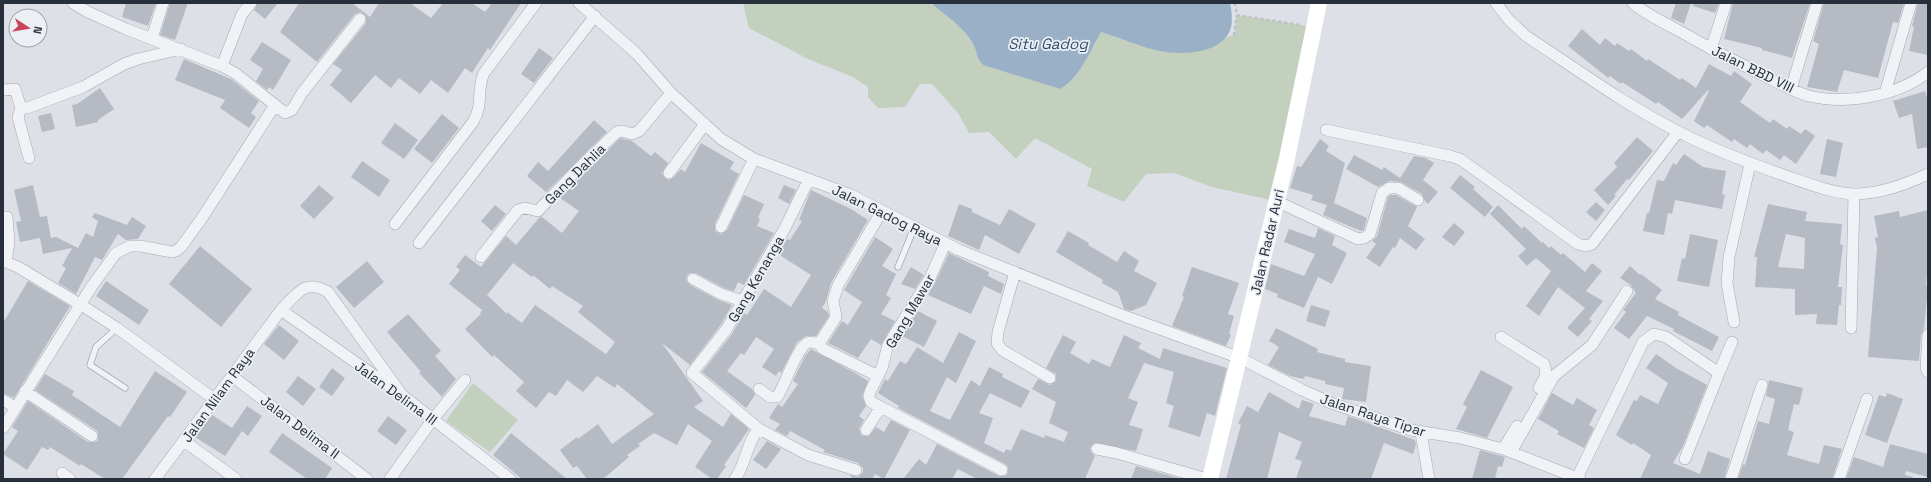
<svg xmlns="http://www.w3.org/2000/svg" width="1931" height="482" viewBox="0 0 1931 482" font-family="'Space Grotesk',sans-serif">
	<rect width="100%" height="100%" fill="#dde1e7"/>
	<!-- green -->
	<path fill="#c3d0be" d="M743,3h188l29,24 13,16 7,19 3,3 77,24c20,-11 30,-38 41,-57l59,19 19,2 42,-11 6,-5 7,-2 3,-20 77,12 -38,174 -64,-14 -38,-14 -28,1 -22,28 -37,-16 5,-17 -57,-31 -19,21 -27,-27 -20,1 -11,-20 -26,-29h-12l-15,23 -27,1 -10,-11v-10l-15,-10 -45,-18 -59,-31z
		M473,383l45,37 -28,32 -44,-31z"/>
	<!-- water -->
	<path fill="#99b0c6" d="M931,3h299c2,10 4,24 -3,33 -13,18 -47,19 -67,15 -20,-4 -39,-13 -59,-19 -11,19 -21,46 -41,57l-77,-24c-7,-6 -6,-16 -11,-23 -10,-16 -27,-27 -41,-39z"/>
	<!-- building -->
	<path fill="#b5bac3" fill-rule="evenodd" d="M126,3h30l-8,23 -26,-9z
		M170,3h18l-13,37 -15,-5z
		M258,3h20l-13,16 -11,-9z
		M299,3h53l18,14 9,-14h31l21,15 12,-15h29l13,9 7,-9h29l-31,47 -2,-2 -16,25 -7,-5 -17,25 -17,-13 -11,14 -21,-16 -8,10 -16,-13 -24,28 -21,-18 12,-15 -9,-6 33,-41v-7l-5,-4 -6,2 -38,48 -37,-30z
		M1676,3h15l-7,21 -13,-6z
		M1694,3h25l-4,10 -22,-7z
		M1733,3h77l-18,55 -30,-8v-2l-38,-9z
		M1824,3h80l-6,20 -5,-1 -15,56 -34,-8 -7,22 -30,-5 12,-43 -6,-3z
		M1918,3h10v52l-19,-4 5,-24 -2,-1z
		M1582,29l18,16 5,-7 10,8 2,-3 12,8 2,-2 16,12 1,-2 32,21 2,-2 14,10 13,-24 22,12 3,-5 18,13 -12,18 30,21 3,-4 14,10 2,-3 12,8 4,-5 10,7 -19,28 -12,-9 -4,5 -14,-10 -3,4 -13,-10 -3,4 -13,-9 -2,3 -25,-17 -3,3 -10,-7 15,-30 -1,-1 -26,29 -24,-17 -2,2 -34,-22 -1,2 -11,-8 -2,2 -40,-32z
		M262,42l29,18 -18,30 -4,-3 -2,3 -11,-9 7,-12 -13,-9z
		M539,48l14,10 -19,25 -13,-9z
		M184,59l47,20 28,22 -8,12 5,4 -7,11 -29,-20 5,-8 -50,-20z
		M100,88l14,21 -16,11v2l-22,5 -4,-22 5,-1z
		M1925,91l3,10v46l-11,2 -5,-35 -13,4 -6,-17z
		M51,113l4,16 -13,3 -4,-16z
		M442,114l17,14 -27,35 -18,-14z
		M594,120l13,12 -61,60 -19,-16 11,-14 10,9z
		M395,123l23,17 -14,19 -23,-16z
		M1637,137l16,14 -24,29 -2,-1 -13,16 2,1 -8,9 -14,-15 23,-23 -3,-4z
		M620,138l12,3 19,15 4,-4 13,11 -6,10 1,3 5,4 6,-3 7,-8 4,3 16,-29 33,19 -4,7 9,5 -24,50v7l6,3 6,-4 17,-35 20,9 -6,14 2,1 -3,7 17,7 -30,52 -6,-3 -4,9 -10,-3 -28,-15h-6l-3,2 -1,5 4,5 28,15 14,5 -12,21 -30,39 -28,-22 41,58 -9,6 29,20 8,-13 18,15 -25,36 2,1 -9,13h-5l-17,-12 17,-26 -24,-17 -11,21 -23,-12 -16,11 2,2 -13,9 2,2 -26,22h-16l-10,-13 -4,2 -13,-18 17,-13 1,2 20,-15 14,20 42,-30 -37,-30 -2,4 -18,-12 -14,16 -16,-12 -11,16 -7,-4 -13,16 -20,-17 8,-9 -30,-27 -2,2 -27,-28 16,-15 -1,-1 2,-3 -33,-26 11,-14 -4,-3 9,-12 16,12 25,-31 10,9 23,-27 3,-1 20,16 17,-22 -19,-13zM513,263l19,14 1,-2 17,14 2,-3 31,20 -5,6 37,30 -9,12 -71,-49 -13,18 -15,-11v2l-20,-19z
		M1320,139l9,7 -3,5 19,12 -11,40 33,15 -3,12 -3,1 -38,-16 4,-10 -16,-5 2,-5 -23,-7 7,-22 4,1z
		M1827,139l16,4 -7,34 -16,-3z
		M1684,154l19,13 23,4 -4,23 3,1 -3,14 -47,-9 -3,14 -4,-1 -4,22 -21,-4 4,-18h2l8,-33 7,1 9,-18 3,2z
		M1354,155l28,15 2,-3 16,11 14,-22 12,2 8,5 -11,17 15,12 -10,12 -3,-3 -3,-7 -21,-12 -12,-1 -11,6 -32,-18z
		M362,161l28,19 -11,17 -28,-20z
		M1460,175l15,12 -2,2 20,18 -8,10 -35,-29z
		M33,185l7,32 7,-1 4,22 5,-1 22,11 8,-15 7,4 5,-16 -6,-4 3,-4 32,12 5,-8 14,9 -8,13 -12,1 -8,-6 -16,26 -7,-3 -19,37 -18,-11 8,-15 -4,-2 10,-18 -29,6 -3,-16 -20,4 -4,-20 5,-1 -7,-31z
		M319,185l15,13 -20,21 -14,-13z
		M784,185l12,5 -7,14 -11,-6z
		M811,190l40,19 17,11 -37,63 -5,18 -4,7 6,4 1,4 -13,20h-10l-9,6 -16,31 -2,-2 -3,5 -14,-9 12,-18 -18,-12 -12,18 -3,-2 -14,18 25,18 3,6 -9,13 -44,-36 30,-38 12,-21 3,2 17,-26 27,18 20,-32 -33,-21 9,-15 3,1 12,-19 -3,-1z
		M1391,195h5l21,12 -9,19 17,13 -9,11 -16,-12 -5,10 -2,-1 -13,20 -14,-9 10,-14 -4,-3 5,-5 11,-39z
		M1596,202l9,8 -9,11 -10,-9z
		M959,204l13,5v3l28,13 9,-16 27,15 -17,30 -34,-19 -6,15 -31,-14z
		M1768,204l39,8 -2,9 37,3 -2,20 3,1 -5,42h4l-1,18h-2l-2,20 -21,-1 1,-10 -22,1v-26l-40,-2 2,-30h-3zM1786,234l19,4 -1,31 -26,-2z
		M495,205l11,9 -14,17 -11,-10z
		M1498,205l24,24 2,-3 18,17 1,-1 6,6 2,-2 10,9 2,-2 22,19 7,-9 10,8 -16,20 17,10 -14,18 3,2 -14,16 -11,-9 18,-20 -27,-21 -19,29 -13,-10 25,-35 -15,-13 -9,8 -9,-10 8,-7 -36,-35z
		M1928,210v51l-2,24h2v3l-4,41 -3,6 -2,26 -51,-4 9,-109 -2,-10 3,-1 -4,-21 25,-5 1,6z
		M1454,223l11,9 -11,14 -12,-9z
		M1318,228l17,8 -3,9 15,8 -15,31 -14,-7 -14,31 -27,-11 1,-3 -13,-5 6,-25 33,12 11,-22 -31,-12 5,-13 26,9z
		M1068,231l21,12 -1,2 29,17 7,-11 15,10 -5,10 23,12 -11,22 -15,6 -7,-2 -6,-17 -16,-9 1,-3 -47,-28z
		M1690,234l28,6 -9,47 -32,-6 5,-23 3,1z
		M875,237l18,12 -11,17 14,8 -10,21 5,3 -10,16 14,7 -14,24 -10,-6 -13,19 -30,-15 14,-22 6,4 14,-23 -18,-12z
		M200,246l52,43 -31,38 -52,-43z
		M949,253l40,19 -1,4 16,8 -3,10 -17,-8 -13,28 -43,-19 8,-14z
		M367,261l17,21 -30,26 -18,-21z
		M1630,266l10,9 1,-1 21,16 -7,9 24,13 -1,3 41,22 -7,14 -39,-20 1,-2 -27,-13 -18,23 -15,-11 12,-16 -3,-2 13,-17 -5,-8 -11,-7z
		M911,267l13,8 -9,14 -14,-5z
		M1192,267l47,16 -11,31 6,2 -5,18 2,1 -5,11 -54,-20 12,-29 -2,-1z
		M28,281l42,25 -56,92 -11,-5v-70z
		M106,281l43,29 -10,15 -43,-29z
		M1311,305l19,6 -5,16 -19,-6z
		M918,311l19,10 -13,26 -22,-11z
		M408,314l33,37 -6,5 21,23 -14,18 -23,-24 2,-1 -34,-40z
		M279,325l20,16 -15,19 -20,-16z
		M1276,328l42,21 -1,3 28,7v3l26,4 -5,36 -24,-3 2,-11 -19,-4v-3l-20,-5 -1,3 -14,-3 -22,-11 11,-18 -10,-6z
		M959,332l17,9 -20,42 -9,-6 -17,34 20,9 21,-40 9,6 9,-19 14,7 -1,3 28,14 -9,17 -31,-15 -11,20 14,5 -9,25 20,10 2,-4 5,2 10,-22 23,9 1,-3 19,7 4,-10 -19,-9 7,-21 -24,-13 6,-10 12,6 6,-4v-7l-10,-6 17,-33 13,7 -6,11 19,11 3,-5 18,8 14,-32 17,8 -3,5 22,11 3,-11 64,20 -12,48 -8,-3 -7,24 -32,-10 6,-21 -8,-3 8,-31 -30,-9 -16,35 10,4 -9,23 14,4 -7,22 -42,-8 -4,5 1,4 4,4 -10,23h-108l-19,-10 -6,10h-49l16,-20 7,6 11,-21 62,32h6l3,-3v-6l-3,-3 -107,-56 1,-2 -21,-13 7,-14 3,2 12,-20 6,3 11,-17 26,16z
		M811,349l44,24 13,8 -6,15 4,10 -7,10 5,4 -5,9 3,7h7l7,-9 8,5 7,-12 19,10 -26,49 -9,-5 -3,5h-18l-5,-4 9,2 5,-5v-4l-5,-5 -35,-11 2,-2 -35,-19 -3,5 -12,-6 5,-6 -11,-6 9,-14 4,3 16,-23 -5,-3 12,-25z
		M1656,354l20,14 31,17 -24,61 -10,17 27,11 8,-23 22,8 -6,20h-84l11,-24 -18,-12 -1,2 -16,-10 18,-35 3,1 3,-6 18,9 10,-21 -22,-15z
		M332,368l13,10 -13,18 -13,-9z
		M1481,370l32,17 -26,51 -31,-9 11,-22 -4,-3z
		M155,371l32,21 -17,25 -2,-1 -46,63h-17l-24,-15 -1,2 -30,-19 -2,3 -6,-3 -15,23 -24,-16 15,-23 -6,-4 16,-26 60,41h7l3,-2v-7l-2,-3 -61,-40 10,-16 29,17 -2,4 48,32z
		M298,376l18,13 -13,17 -17,-14z
		M1769,380l34,8 -4,17 -5,-1 -6,26 6,2 -7,23 32,9 5,-19 18,4 -10,30h-94l5,-15 2,1 13,-44 11,3 6,-25 -9,-3z
		M1269,392l30,17 3,-9 12,4 -5,12 36,10 3,-10 67,24 1,5 -3,9 -29,-11 -13,36h-75l6,-18 -7,-2 7,-17 -23,-10 -12,47h-41l15,-54 -3,-2 9,-17 11,6z
		M1552,393l21,12 4,-7 20,12 -8,15 5,3 -10,20 -27,-14 2,-3 -21,-12z
		M1887,393l16,6 -16,44 -22,-8 14,-40 7,2z
		M247,406l15,10 -14,20 -6,-5 -17,25 -30,-19 17,-22 20,13z
		M388,416l19,14 -11,15 -19,-14z
		M282,433l50,35 -7,11h-18l-38,-27z
		M511,433l56,46h-45l-29,-24z
		M767,441l14,8 -15,20 -13,-9z
		M1890,444l38,10v23l-22,-6 -1,4 8,2 -1,2h-66l8,-22 29,10z
		M1480,450l25,7 -3,10 -4,-1 -3,13h-23z
		M1136,466l46,13h-51z"/>
	<g fill="none" stroke-linecap="round" stroke-linejoin="round">
		<!-- service casing -->
		<g stroke="#a3a8b1" stroke-width="7">
			<path id="service" d="M898,267l16,-39
				M117,328l-21,19 -6,18 35,23"/>
		</g>
		<!-- minor casing -->
		<g stroke="#a3a8b1" stroke-width="12">
			<path id="minor" d="M73,3l15,9 38,17 96,37 13,7 50,40 7,-3 10,-17 58,-74
				M579,3l58,51 34,39 50,46 33,20 97,36 108,55 165,66 116,42 62,32 29,13 80,27 49,8 43,11 77,30
				M1496,3l12,16 18,17c49,32 98,68 151,95 34,18 72,32 109,45 20,7 48,18 70,18 26,-1 48,-9 72,-20
				M1633,3c9,10 46,27 59,35 24,14 49,26 73,38 14,7 29,16 44,20 38,9 88,0 119,-24
				M152,38l11,-35
				M1711,49l15,-46
				M222,66l20,-52 9,-11
				M1791,89l26,-86
				M3,90l12,-1 6,19h6l56,-21 41,-23 14,-5 43,-10
				M1885,93l26,-90
				M21,108l-3,9 11,41
				M1326,130l124,26 10,3 118,85 8,2 6,-2 86,-112
				M669,173l36,-49
				M809,179l-24,49 -59,102 -34,43 67,56 49,26 48,15
				M1276,201l82,38 6,-1 6,-4 12,-41 7,-5h9l20,12
				M395,224l78,-102c11,-18 3,-32 11,-49l52,-70
				M721,227l33,-68
				M419,243l176,-227
				M945,244l-15,34 -42,67 -6,23 -12,24 -1,5 2,5 131,68
				M481,257l37,-47 7,-2 13,3 40,-42 39,-37 5,-1 10,3 7,-3 32,-38
				M3,261l15,6 63,38
				M6,262l3,-20 -2,-25
				M1015,272l-17,60 -1,11 5,7 48,28
				M693,279l28,15 22,7
				M86,308l31,20 97,71
				M281,310l121,85 108,84
				M1734,322l-7,-39 2,-26 21,-93
				M1851,328l3,-134
				M1928,335l-2,33 2,4
				M1501,337l43,27c4,10 0,15 -5,24
				M819,344l17,-27 -3,-16 5,-16 44,-74
				M1719,373l13,-31
				M232,376l135,103
				M759,389l11,8h7c8,-11 19,-48 30,-54 3,-2 9,0 12,1l4,5 55,27
				M25,391l67,45
				M3,400l12,7
				M3,428l89,-142 24,-33 14,-7h10l32,6 4,-1 5,-4 21,-29 73,-113
				M866,430l15,-23
				M1421,433l8,46
				M184,441l52,38
				M1097,449l20,4 90,26
				M1503,449l14,-23
				M1511,452l43,-76 38,-31 35,-54
				M62,473l8,6
				M1577,478l66,-136 11,-8 12,3 53,36 -34,86
				M155,479l126,-169c16,-16 24,-32 47,-18l74,103
				M390,479l43,-60 32,-39
				M735,479c11,-15 12,-38 24,-50
				M1731,479l31,-94
				M1839,479l28,-80"/>
		</g>
		<!-- path -->
		<path stroke="#bcbfc5" stroke-width="2.5" stroke-dasharray="3 3" stroke-linecap="butt" d="M1235,3l2,12 63,10
			M1234,35l3,-20"/>
		<!-- service -->
		<use href="#service" stroke="#f0f2f5" stroke-width="5.5"/>
		<!-- minor -->
		<use href="#minor" stroke="#f0f2f5" stroke-width="11"/>
		<!-- secondary -->
		<path stroke="#fff" stroke-width="16" d="M1210,479l77,-321 32,-155"/>
	</g>
	<g text-anchor="middle" dominant-baseline="central" stroke-width="3.5" stroke-linejoin="round" paint-order="stroke">
		<!-- street labels -->
		<g font-size="14" fill="#272f3d" stroke="#ecf0f4">
			<text transform="translate(1753 69) rotate(26)">Jalan BBD VIII</text>
			<text transform="translate(575 174) rotate(-45)">Gang Dahlia</text>
			<text transform="translate(887 215) rotate(26)">Jalan Gadog Raya</text>
			<text transform="translate(1267 242) rotate(-77)">Jalan Radar Auri</text>
			<text transform="translate(756 279) rotate(-60)">Gang Kenanga</text>
			<text transform="translate(910 311) rotate(-60)">Gang Mawar</text>
			<text transform="translate(396 393) rotate(36)">Jalan Delima III</text>
			<text transform="translate(218 395) rotate(-54)">Jalan Nilam Raya</text>
			<text transform="translate(1373 415) rotate(18)">Jalan Raya Tipar</text>
			<text transform="translate(300 427) rotate(37)">Jalan Delima II</text>
		</g>
		<!-- water labels -->
		<g font-size="15" font-style="italic" fill="#334f6f" stroke="#ecf0f4">
			<text x="1048" y="43">Situ Gadog</text>
		</g>
	</g>
	<!-- border -->
	<rect width="1931" height="482" fill="none" stroke="#272f3d" stroke-width="8"/>
	<!-- north arrow -->
	<g transform="translate(28 28) rotate(102)"><circle r="19" fill="#ecf0f4" stroke="#9da3ab"/>
	<path d="M0-3L7 15L0 10L-7 15Z" fill="#c9445b"/>
	<text y="-6" font-size="11" font-weight="bold" text-anchor="middle" fill="#272f3d">N</text>
	</g>
</svg>
